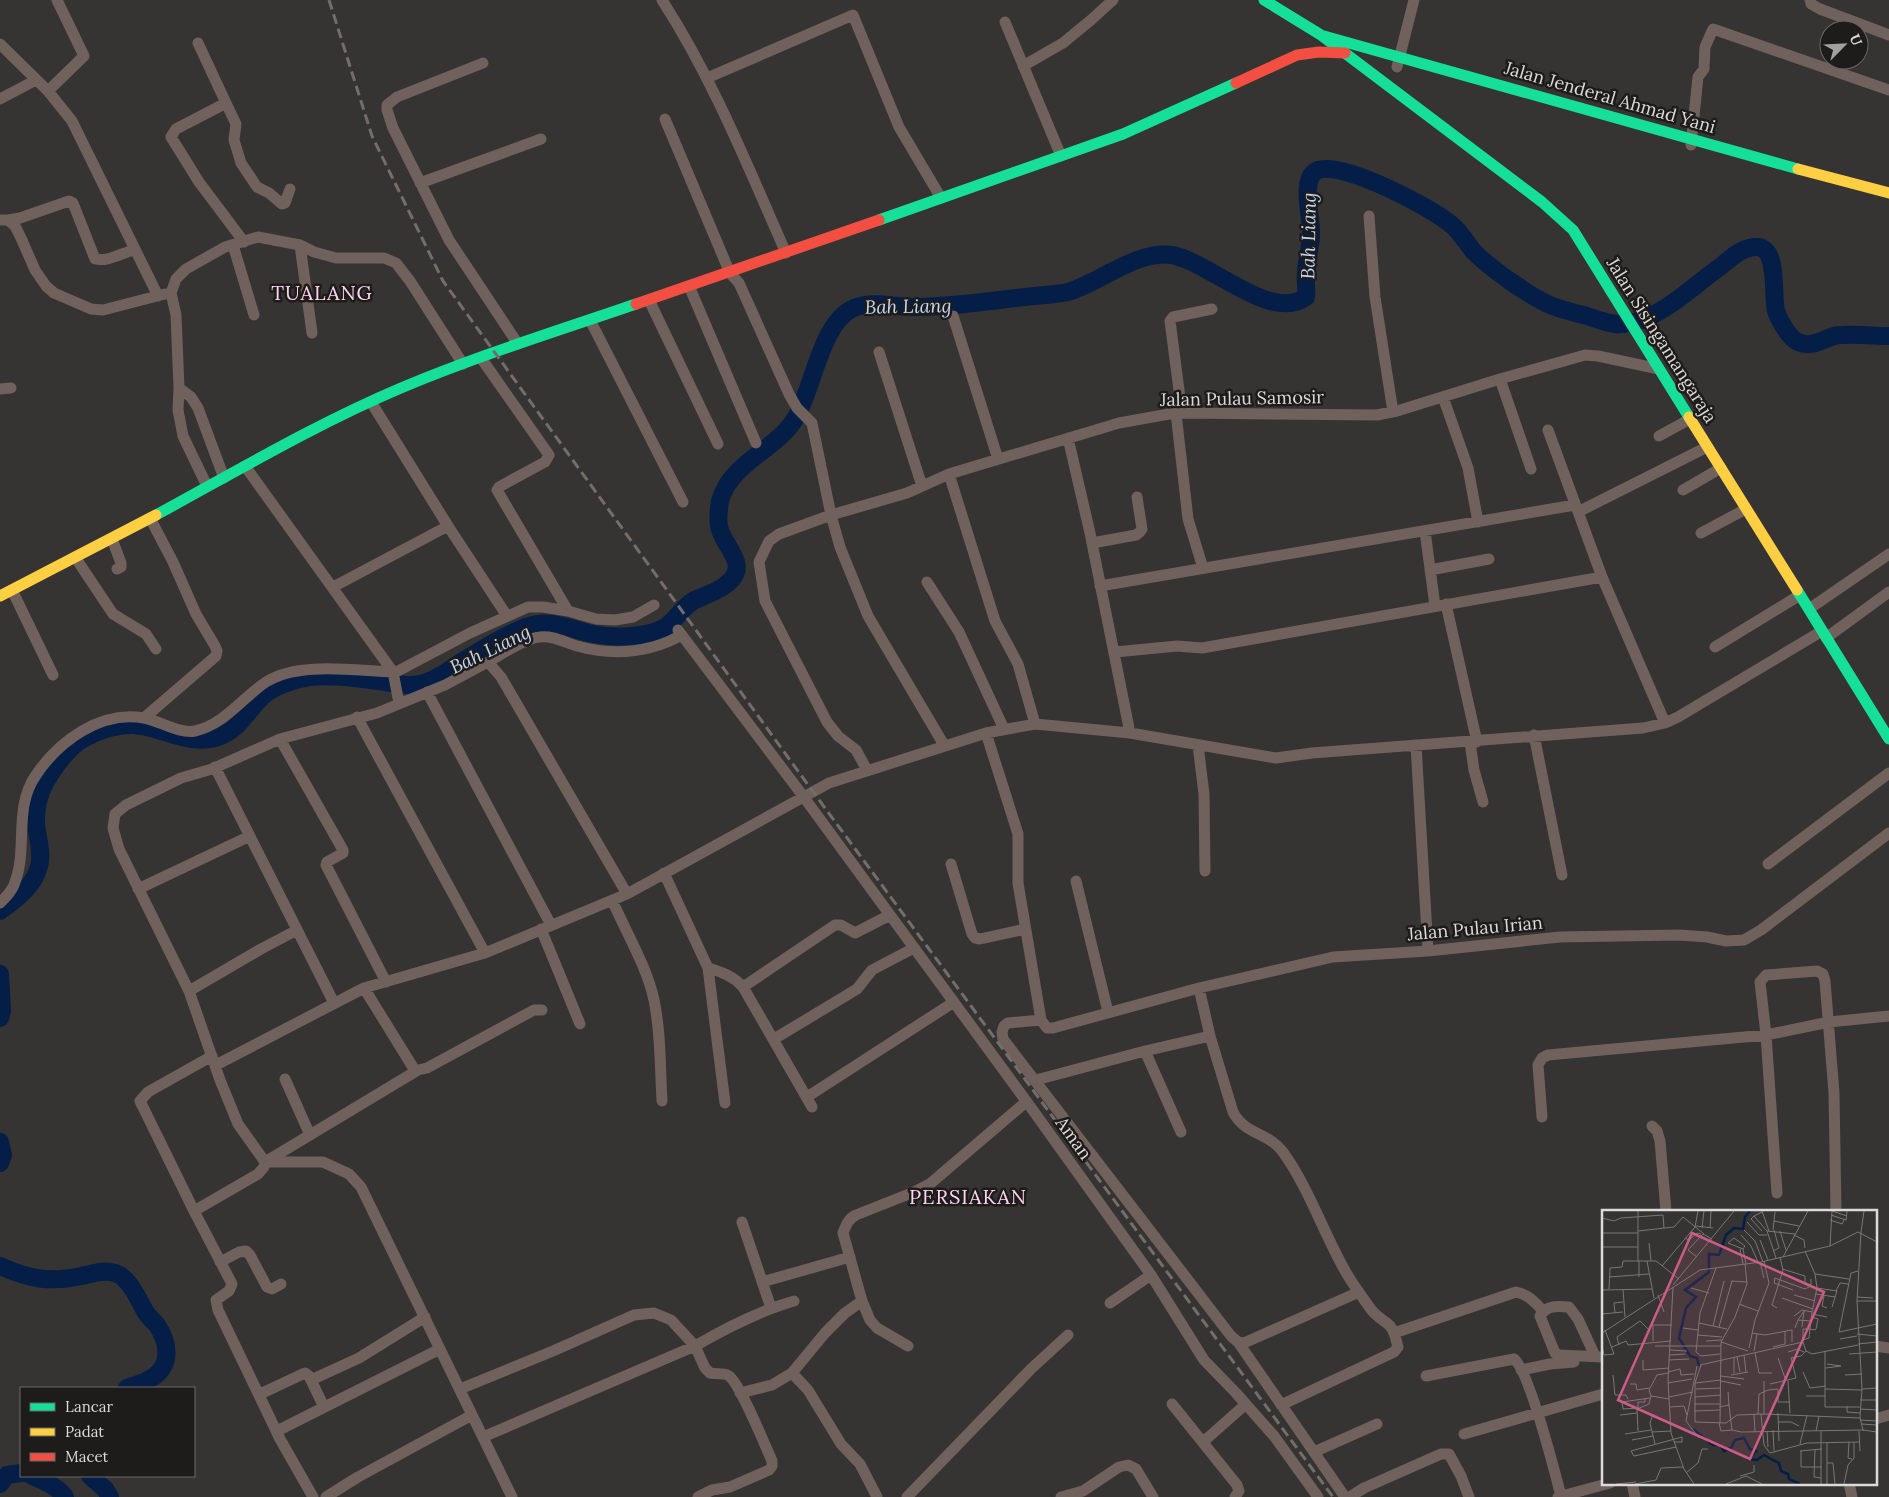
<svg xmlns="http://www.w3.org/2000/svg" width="1889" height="1497" viewBox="0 0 1889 1497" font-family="Lora,serif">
	<rect width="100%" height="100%" fill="#353432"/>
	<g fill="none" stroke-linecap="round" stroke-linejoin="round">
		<!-- river -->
		<path stroke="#051e48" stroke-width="18" d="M0,911c16,-12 34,-24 39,-45 4,-13 -2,-29 -3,-42 0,-8 0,-18 3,-26 5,-19 28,-51 46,-60 14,-8 33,-14 49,-13 29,2 55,22 84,12 20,-6 29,-26 44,-40 9,-9 26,-15 38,-18 21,-6 56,-1 78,2 11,1 23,5 34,4 23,-1 41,-19 61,-30 16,-10 34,-21 53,-28 26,-9 43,2 67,7 19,4 59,4 75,-9 9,-7 15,-18 25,-24 10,-5 21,-8 31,-15 30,-21 -2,-39 -5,-60 -1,-6 0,-19 1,-25 10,-38 56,-51 75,-82 18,-29 26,-98 59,-111 18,-8 40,-1 59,-1 38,0 75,-6 112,-10 14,-2 29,-2 43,-5 33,-10 69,-42 104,-37 36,6 99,68 134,42 1,-9 -1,-17 0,-26 1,-12 5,-25 5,-37 1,-15 -12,-57 7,-64 25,-9 115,38 135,56 8,7 14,18 21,26 9,9 22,19 33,27 13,9 29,20 43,26 12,5 25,8 37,11 9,3 19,7 28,8 8,1 22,-2 29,-5 29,-12 52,-35 77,-53 10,-8 22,-20 37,-19 21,2 14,49 18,64 3,9 13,27 22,31 13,6 24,-2 36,-6 11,-3 41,0 55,0
			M0,974l2,37 -2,7
			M0,1142l3,13 -3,8
			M0,1266c29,13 50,17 81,10 11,-2 23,-7 34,-3 14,4 23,26 30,38 3,6 8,9 12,14 13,20 15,43 -9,55 -6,4 -14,5 -21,8
			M32,1476c12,5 25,10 33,21
			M90,1476l15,13 5,8
			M0,1484l7,-9 14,-2"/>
		<!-- street -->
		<path stroke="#70615d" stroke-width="11" d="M662,0c51,79 86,167 124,253
			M1810,0l1,4 9,5 69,26
			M1005,22l56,134
			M198,43l28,60 -50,26 -5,8 28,45 45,60
			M0,44l48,47 24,30 86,175
			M483,63l-86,34 -10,8v5l6,18 56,112 69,104
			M1023,66l40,-23 28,-23 22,-20
			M1397,67l17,-67
			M707,78l146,-63 46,112 42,71
			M48,91l36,-35 -27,-56
			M0,99l36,-19
			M226,103l10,21 -2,16 7,23 16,24 12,6 13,11 3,-1 5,-14
			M665,119l65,154 9,10 50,111 8,14 15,15 19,92 9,32 28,69 76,129
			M1691,145l7,-68 6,-8 1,-22 8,-18 176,61
			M420,183l121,-44
			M1369,216l6,81 18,115
			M0,220h8l7,6 6,12 14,32 11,16 8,7 37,16 12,1 62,-16
			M8,220l12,-2 49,-17 4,2 22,56c13,3 27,-6 39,-9
			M233,245l21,70
			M300,245l12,88
			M689,286l67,157
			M649,300l69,144
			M953,316l45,143
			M590,320l93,182
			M879,352l43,134
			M481,358l68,97 -4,7 -46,25 -2,3 71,121
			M1500,379l31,90
			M179,388l-1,22 5,26 24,50
			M0,389l11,-1
			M1443,397l25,71 10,54
			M371,402l77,124 59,90
			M1176,413l12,106 15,49
			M1182,413l-12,-92 3,-4 39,-8
			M1548,430l54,147 63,146
			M1659,436l31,-17
			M1068,438l22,95 40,200
			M245,466l148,206 6,31
			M949,474l46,147 23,43 17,60
			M224,478l-26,-70 -7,-11 -12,-9 -3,-73 -5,-22 5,-14 10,-10 39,-22 33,-10 42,8 14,7 22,6h48l12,5 14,18 53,83
			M1683,490l38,-22
			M1578,512l129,-65
			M1425,531l10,75
			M1701,533l45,-24
			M112,539l9,24v4l-4,2
			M1092,543l44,-8 4,-3 2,-3 -5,-32
			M75,557l38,57 33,20 10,15
			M1430,570l59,-11
			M927,582l32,50 45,97
			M1100,586l475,-81
			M333,587l115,-61
			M12,590l41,85
			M1446,604l31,138
			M1809,609l80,-55
			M678,630l125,166 229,313 119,166 53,85 32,33 38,43 44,61
			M1826,638l63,-46
			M1715,647l85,-52
			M1115,652l62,-6 25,2 400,-71
			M488,662c14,-8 37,-24 52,-25 12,-2 26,6 37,9 36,10 72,7 105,-11
			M427,692l124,233
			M357,717l128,236
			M144,718l72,-62 1,-5 -2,-5 -19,-32 -23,-52 -23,-44
			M986,733l32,101v49l23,137 6,8h6l146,-40 134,-31 95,-6 132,-14 119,-2 28,2 19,4 18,-1 17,-10 128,-97
			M1534,735l28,140
			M280,739l63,111v3l-16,9 -1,3 60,117
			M1470,742l4,28 9,32
			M1198,745l6,49 1,77
			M1416,745l12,206
			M215,767l119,236
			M867,770l-11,-20 -18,-14 -11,-14 -62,-121 -6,-39 10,-21 10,-7 52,-19 76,-22 42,-19 170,-51 50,-9 13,-1 195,2 20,-4 103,-32 85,-24 13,1 61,13
			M951,864l21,70 3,4 5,1 45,-10
			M1768,864l121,-91
			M664,873l44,95 17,135
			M1076,881l32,131
			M138,889l112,-53
			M612,900c14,32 35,67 42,100 7,33 6,68 8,101
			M0,903c6,-6 13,-13 15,-21 13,-34 -2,-74 21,-107 23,-34 65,-65 108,-57 16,3 35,16 51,13 29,-6 48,-34 71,-49 32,-21 90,-11 127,-10l5,-1 72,-38 58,-26h15l25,4 28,8 19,1 18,-3 21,-12
			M541,929l39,95
			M708,968c14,4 25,8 35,19l69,120
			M743,987l92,-62h6l14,8 35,-18
			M364,988l50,81 4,1 9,-2 107,-58h8
			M1199,988l11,48 23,76c12,23 35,20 50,40 25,35 39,77 60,115 7,14 18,28 27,41 5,8 14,12 20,18 5,6 6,14 8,21l-4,5 -113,53
			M189,991l72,-42 36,-19
			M1041,1020l-33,3 -4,3 -2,6 1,7 228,297 7,6 6,1 115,-51
			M774,1039l83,-50 15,-19 42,-22
			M1145,1051l36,81
			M216,1065l148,-77 121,-35 142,-59 202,-111 157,-50 49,-9 95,9 146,25 36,-5 331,-25 22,-5 13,-6 144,-86
			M285,1079l25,56
			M1036,1080l109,-29 65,-15
			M807,1097l147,-95
			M1542,1117l-4,-52 4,-7 6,-3 218,-20 63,-13 60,-6
			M1652,1126l5,5 3,10 6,70
			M1777,1193l-11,-158 -6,-53 6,-7 51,-4 6,3 2,7 9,112 2,118
			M194,1211l-54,-110 8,-9 64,-36
			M742,1222l29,86
			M220,1262l19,-10 7,-1 4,4 17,32 5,2 9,-5
			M762,1282l88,-25
			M1110,1303l41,-28
			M1394,1333l122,-41c13,3 18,9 27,19
			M1238,1342l107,155
			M908,1346l-31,-18 -7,-8 -8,-19 -19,-68c3,-8 5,-14 13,-18l58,-23 17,-9 95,-81
			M1875,1346l14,2
			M1595,1356l-17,-37 -9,-12c-13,-1 -22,-2 -29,9l15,37 4,2 44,2
			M1521,1370l29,-6 24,-2
			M792,1373l16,17 33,54 19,20 17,33
			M1426,1376l88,-17c15,11 41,114 47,137
			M311,1380l48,-22 66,-41
			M460,1389l93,-38 81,-36 20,-2 17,7 24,26 10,22 5,5c6,2 14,-1 19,3 11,8 36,69 43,85v5l-3,4 -39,17 -18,3 -14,7
			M740,1393l32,-8 20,-12 33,-40 20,-20 17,-12
			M260,1394l45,-21 4,3 15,31
			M1172,1404l65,81 2,6 -4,6
			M1875,1419l14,-4
			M277,1431l163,-82
			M1464,1434l139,-40
			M483,1437l212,-91c31,-18 64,-35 99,-45
			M1203,1442l43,-38
			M1314,1452l63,-28
			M1632,1483l3,14
			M1849,1483l3,14
			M313,1497l-33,-58 -62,-129 -2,-10 13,-9 3,-7 -38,-73 64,-37 6,-7 1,-5 153,-92
			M326,1497l32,-20 114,-62
			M512,1497l-151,-310 -12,-13 -26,-12h-58l-27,-38 -18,-44 -31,-89 -70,-142 -6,-21 2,-14 11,-9 55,-27 31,-9 68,-30 97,-26 68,-28 43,-23 13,15 126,217
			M907,1497l125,-129 36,-33
			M1061,1497l22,-6 36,-24 9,-2 8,4 17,28
			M1350,1497l14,-9 77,-34h8l12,22 8,21
			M1558,1497l52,-14"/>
		<!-- fast -->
		<path stroke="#16e098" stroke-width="11" d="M1264,0l57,35 221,167 31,28 116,187
			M1324,36l474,133
			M879,220l244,-86 113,-51
			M156,515c81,-44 160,-91 245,-127 76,-32 156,-57 235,-84
			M1797,590l92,149"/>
		<!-- slow -->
		<path stroke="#ffcf43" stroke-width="11" d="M1798,169l91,24
			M1689,417l108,173
			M0,596l156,-81"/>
		<!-- jam -->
		<path stroke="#f24e42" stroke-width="11" d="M1236,83l61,-28 22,-3 26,1
			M636,304l243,-84"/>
		<!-- rail -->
		<path stroke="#756d69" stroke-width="3" stroke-dasharray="10 5" stroke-linecap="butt" d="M329,0l43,136 71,145 368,508 522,708"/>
	</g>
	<g text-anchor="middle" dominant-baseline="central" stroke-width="5" stroke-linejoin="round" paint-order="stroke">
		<!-- street labels -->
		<g font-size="18" fill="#dddbda" stroke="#1d1c1a">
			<text transform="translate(1610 97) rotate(16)">Jalan Jenderal Ahmad Yani</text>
			<text transform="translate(1662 340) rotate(58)">Jalan Sisingamangaraja</text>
			<text transform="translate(1242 398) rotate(-1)">Jalan Pulau Samosir</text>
			<text transform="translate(1475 928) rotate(-5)">Jalan Pulau Irian</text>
			<text transform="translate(1074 1138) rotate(54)">Aman</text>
		</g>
		<!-- water labels -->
		<g font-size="19" font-style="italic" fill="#c2d7f6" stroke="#1d1c1a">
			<text transform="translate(1308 236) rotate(-89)">Bah Liang</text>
			<text transform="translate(908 306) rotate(-1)">Bah Liang</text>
			<text transform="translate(490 649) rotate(-26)">Bah Liang</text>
		</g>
		<!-- quarter labels -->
		<g font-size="20" letter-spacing="1" fill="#ffd4f0" stroke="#1d1c1a">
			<text x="322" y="292">TUALANG</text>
			<text x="968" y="1196">PERSIAKAN</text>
		</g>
	</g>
	<!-- overview -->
	<g transform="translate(1602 1210)">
		<rect width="275" height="275" fill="#353432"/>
		<path fill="none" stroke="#051e48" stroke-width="2.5" d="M97,156l-2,-8 -7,-2 -11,-18 7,-30 10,-11 -11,-7 24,-18v-18l10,1 7,-20 8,-7 9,1 2,-12 5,-6M91,219l20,16h7l4,6 7,-3 4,-8 9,-2 6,11 6,2 -7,8 8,1 7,-5 7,4 8,4 2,8 7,3 1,5 11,5"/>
		<path fill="none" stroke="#787775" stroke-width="1" d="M36,1v50M160,1l7,20M230,1l15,5M160,2l-8,4 13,15M229,5l15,5 1,-9M152,6l-3,3 11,12M0,8l12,3 7,-3 42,-3 1,13M228,10l12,4 2,-4M172,11l25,5M145,12l12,13h8M94,16l17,2M100,18l2,-17M108,18l1,-17M142,20l11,11 8,21M171,20l2,-18M36,21l36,-4 9,-10 21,17M178,21l6,19M259,22l3,-21M259,22l-4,69 5,88 -2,29 3,12 14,2M0,23h36M139,25l10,11 7,16M192,25l10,5 1,8M83,28l4,2 8,-7 4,1M158,30l8,20M47,33l2,18M228,36l2,-35M0,37h36M138,39l3,15M141,39l2,-3 -11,-8 -6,5 15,6 3,15M171,41l6,-3 -5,-18M203,41l10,23 2,14 -5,24 -2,17 -1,9 -6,2v-11h7l5,1 1,-1 2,-10 -6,-2M95,47l-9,-7 15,-16 9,5M181,47l25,-46M174,48l-9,-27 28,3M37,51v16M45,51l7,37M158,52l4,16M60,56l33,-39 3,-16M114,58l-16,45 -4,39 5,4 19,-2M180,59l23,7v6M175,61l34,14M256,61l-7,2 -12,59 38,-8M213,64l34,5M7,67l40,-3M129,71l16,1M71,75l61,-74M71,77l-5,93 3,53 13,36 10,15M89,78l18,5M215,78l20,3 -5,16M7,79l1,-21 12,-1 1,-6h33l23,18M21,79l2,28M0,80l50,-1M191,80l-19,-7 1,-5 30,11 6,-3v-7M234,81l4,-8 8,1M214,84l19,3M56,85l6,17M192,85l21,6M222,86l-2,10 5,2M255,87l16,1M180,88l31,11M255,91h20M137,94l19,7M175,98l-5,-3 11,-35 -3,-13M13,103l-1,-10 9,-1M0,104l21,-2M210,104l15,3M192,106l8,-6 10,2M196,110l6,-9 -2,16M97,113l28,6M111,116l11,-45M117,117l13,-46M81,118l15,2M193,118l3,-8 13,1M0,123l98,-63 61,-8 69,-16 28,-14 19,10M150,123l13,2 27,-5v12M255,124l20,2M95,125l25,2M238,129l17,-3M51,131v-16h19M104,131l16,-1M119,132l27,9M256,134l19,-2M0,135l2,10 10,-1 -9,-24M17,135l-2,-8 23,-16 8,8M53,136h66M10,137l14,-6 2,4 43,-4M171,137l12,-3v-13M147,138l6,-28 14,-37 -5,-22M68,140l17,1M152,141l3,-17M204,141l6,3 46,-9M223,141v56h35M186,142l10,-3 6,3M153,143l4,20h13M247,144l28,-2M68,145l15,-1M142,145l2,17M132,147v16M135,147l3,15M176,148l8,23M41,150v10l26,-2M67,150l20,-1M98,155l103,-23 3,9M95,156l-11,55 13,17M224,158l15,-2 -14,-2M66,162l12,-3 1,6 13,-1M201,162l7,16 16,-2M66,163l-11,2 -8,15 2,6 18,3M11,165l2,20h11l2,4M129,165l17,-3M243,165l17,-1M119,166l23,3M119,170l-26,3v39l31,1 11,-8 27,-1 96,4M119,171l20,4M186,171l2,32M66,173l24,-4M93,173l6,-18M28,174h6l1,6 12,-2M168,174l26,-6 -5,-20 10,-2 5,-5M94,179l25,-1M223,179l37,1M260,179l15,-1M204,186h19M67,187l24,-5M93,187l26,-2M258,190h17M92,194h26M127,195l3,25 9,2 123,-2M245,196v6l13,1M68,197l14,-1 3,9M117,197l10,-2 -1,-13M36,198l-15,1 -1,-7 28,-4M36,198v-6h7v-4M258,199l17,1M92,201l26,-1M176,203l1,28M51,204l-3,9 5,21M152,204l1,18M156,204l1,-20 9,-4 10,-1v13h12M159,204l3,31 6,8 37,-10 52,-1M162,204v-33M18,205l17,-2M258,210l17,1M177,212h12l8,4M117,213l2,8 11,-1M118,213l1,-81 14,-25 12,-33 -2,-20M259,214l16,1M171,220l1,21M36,221l-1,-22 12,-5 2,-8M165,221l1,16M214,221l3,-15M257,221l1,20M50,222l19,-1M23,224l26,-4M30,230l21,-4M72,232h8v-5l-51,14 3,5 42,-9M225,232v42M247,232l-1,16 4,1M198,234l7,-29M213,239l-1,28 7,1M198,241l22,-2M199,241v16h21M225,253h6l2,21M84,263l12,-10 4,-14h6M138,266l14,-4v-7M14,274l20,-2M33,274l21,-4 5,-12 22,-1M124,274l20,-8 16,8M219,274v-53M242,274l4,-19 6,-7v-16"/>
		<path fill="#cb5c87" fill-opacity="0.15" stroke="#cb5c87" stroke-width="2.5" d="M90,23l132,59 -74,167 -132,-59z"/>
		<rect width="275" height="275" fill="none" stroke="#dddbda" stroke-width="2.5"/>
	</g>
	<!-- legend -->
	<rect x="20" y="1387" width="175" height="90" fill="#1d1c1a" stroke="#6a6867"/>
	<rect x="30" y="1403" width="25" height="8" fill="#16e098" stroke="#6a6867"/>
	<text x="65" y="1412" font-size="15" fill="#dddbda">Lancar</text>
	<rect x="30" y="1428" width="25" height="8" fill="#ffcf43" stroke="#6a6867"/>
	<text x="65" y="1437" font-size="15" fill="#dddbda">Padat</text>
	<rect x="30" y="1453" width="25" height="8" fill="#f24e42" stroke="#6a6867"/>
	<text x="65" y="1462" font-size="15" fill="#dddbda">Macet</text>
	<!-- north arrow -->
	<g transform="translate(1844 45) rotate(66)"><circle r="24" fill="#1d1c1a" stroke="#6a6867"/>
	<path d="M0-4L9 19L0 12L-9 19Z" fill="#a2a19f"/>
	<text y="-8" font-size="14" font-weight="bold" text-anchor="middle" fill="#dddbda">U</text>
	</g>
</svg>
